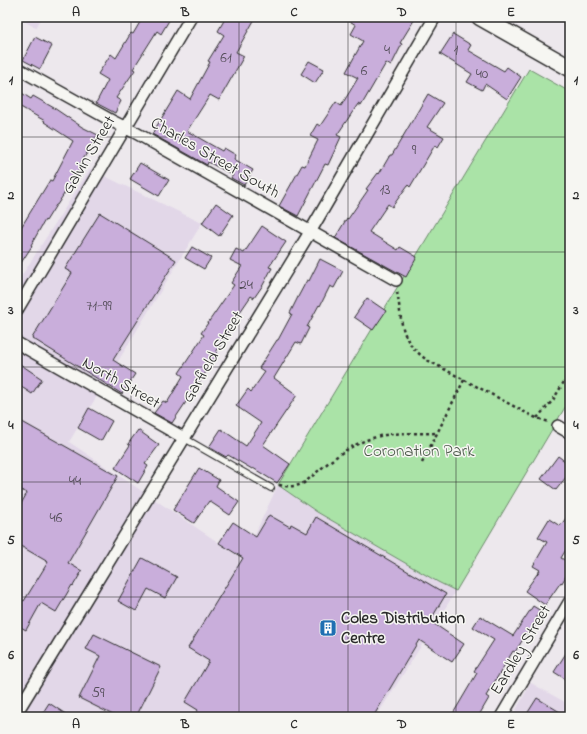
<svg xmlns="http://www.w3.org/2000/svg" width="587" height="734" viewBox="0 0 587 734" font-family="'Indie Flower',sans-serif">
	<rect width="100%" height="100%" fill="#ede8ed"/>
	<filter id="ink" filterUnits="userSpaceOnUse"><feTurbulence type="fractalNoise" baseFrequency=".025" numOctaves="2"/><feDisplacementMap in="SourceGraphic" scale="8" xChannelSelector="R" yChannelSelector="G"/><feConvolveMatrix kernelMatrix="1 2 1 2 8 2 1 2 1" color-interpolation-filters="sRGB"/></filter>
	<g filter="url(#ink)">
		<!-- built -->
		<path fill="#e2d7e8" d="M17,17h25l-6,11z
			M90,169l112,54 -133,219 174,117 35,-74 39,27 121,70 18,9 -80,126h-359v-434z
			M531,683l39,22v12h-58z"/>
		<!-- green -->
		<path fill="#aae3a7" stroke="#6a8769" d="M529,69l41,23v307l-114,192 -18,-9 -121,-70 -39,-27z"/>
		<!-- building -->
		<path fill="#c9aedb" stroke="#2b2b2b" d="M143,17h28l-10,17 -4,-3 -24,38 2,1 -19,28 5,3 -6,12 -19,-10 12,-23 -10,-6 13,-20 5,4 15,-25 2,1z
			M226,17h30l-20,35 8,4 -25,44 -9,-5 -23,36 35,20 2,-3 12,7 -2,4 19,11 -9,15 -13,-7 2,-3 -25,-13 -1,3 -55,-31 26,-43 12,8 20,-37 -2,-1 16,-26 -6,-4z
			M343,17h73l-16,26 2,1 -11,22 -5,-3 -25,43 -3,-2 -21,31 4,2 -13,28 -3,-1 -27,52 -19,-10 23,-41 3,1 13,-26 -8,-4 7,-12 3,2 16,-24 5,4 17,-28 -12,-6 17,-31 -12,-7 5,-9z
			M453,34l18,11 -3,5 36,21 3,-4 14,10 -14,22 -22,-15 -3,6 -15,-8 5,-8 -32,-20z
			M35,37l17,9 -12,23 -17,-9z
			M309,61l15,8 -9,14 -14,-9z
			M17,90l14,9 2,-3 21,12 28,19 16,8 -19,31 2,1 -9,16h-1l-14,22h-1l-10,16 -1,-1 -14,25 1,1 -15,23v-35l33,-54 2,1 21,-40 -29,-19 1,-1 -28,-16z
			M428,94l15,9 -16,24 17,10 -6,10 -3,-2 -25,42 -2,-2 -16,22 -4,-3 -19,28 29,18 2,-3 17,10 -11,20 -71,-39 12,-20 1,1 20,-29 -2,-1 12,-16 1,1 11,-19h2z
			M140,163l29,17 -10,16 -29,-17z
			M216,203l17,12 -14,21 -17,-13z
			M100,213l76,47 -63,100 22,14 -13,20 -90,-56 40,-65 -7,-4z
			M262,226l24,16 -17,25 3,1 -9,17 -9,13 -3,-2 -24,35 2,1 -13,20 2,2 -46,69 -18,-10 9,-12 4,2 16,-27 -4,-3 25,-38 -3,-2 33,-48 -3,-2 11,-17 -12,-6 6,-11 8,4z
			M192,247l19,11 -7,11 -19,-11z
			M320,259l23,12 -9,17 -4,-2 -10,20 -1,-1 -12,22 2,1 -8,16 -5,-2 -22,36 23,17 -34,50 27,19 -13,19 -24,-15 -1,1 -24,-14 -2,2 -17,-10 12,-18 25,17 15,-23 -25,-17 12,-17 3,3 14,-20 -6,-4 18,-28h1l14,-26 -2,-1 9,-18 8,-15 2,1z
			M367,298l19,13 -13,19 -19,-13z
			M17,362l25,17 -10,15 -15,-10z
			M89,408l23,13 -11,20 -23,-13z
			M17,419l101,57 -50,87 14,8 -9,15 -1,-1 -16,27 -15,-9 -15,27 -9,-5v-28l7,4 24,-39 -31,-18v-33l10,-18 -10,-5z
			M138,430l21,15 -14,19 3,2 -10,17 -23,-15 15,-23 -2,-1z
			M558,456l12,9v7l-14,18 -15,-11z
			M199,468l20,12 -3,6 23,16 -9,13 -21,-14 -15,22 -21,-13z
			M570,513v30l-9,15 9,5v6l-8,14 -1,-1 -16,23 -20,-14 15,-21 -7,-4 14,-24 -9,-5 11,-18 11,7z
			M269,515l21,12 1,-3 16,9 9,-16 130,77 -16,27 34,23 -12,18 -33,-22 -46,77h-179l4,-7 -13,-8 24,-41 -21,-13 55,-90 -24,-15 14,-21 23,15z
			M142,558l35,19 -12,21 -17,-9 -12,22 -18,-10z
			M533,606l8,5 -5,6 4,2 -11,15 -2,-1 -12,19 -2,-1 -27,45 3,2 -11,19h-27l26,-44 -3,-2 20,-31 -21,-13 7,-11 33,20z
			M94,634l67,33 -25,50h-19l-38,-19 21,-42 -14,-7z
			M570,647v35l-16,-10z
			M537,698l31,19h-43z
			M49,703l21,14h-30z"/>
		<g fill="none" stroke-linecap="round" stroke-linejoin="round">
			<!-- lane casing -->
			<g stroke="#2b2b2b" stroke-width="8">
				<path id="lane" d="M184,438l87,50"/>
			</g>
			<!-- street casing -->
			<g stroke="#2b2b2b" stroke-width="14">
				<path id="street" d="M17,68l97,54 22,11 260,147
					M17,310l174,-293
					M17,343l167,95
					M558,426l12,7
					M17,712l293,-480 125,-215
					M501,717l69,-116"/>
			</g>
			<!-- secondary casing -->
			<g stroke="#2b2b2b" stroke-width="19">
				<path id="secondary" d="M480,17l90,51"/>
			</g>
			<!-- path -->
			<path stroke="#2b2b2b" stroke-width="2.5" stroke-dasharray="3 3" stroke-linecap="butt" d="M397,292c6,31 1,47 30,68l107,57 15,5
				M537,418l16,-18 17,-28
				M422,463l42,-83
				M279,485c10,2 16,2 25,-2 25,-21 47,-42 81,-48 16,-3 35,-1 52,-2"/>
			<!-- lane -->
			<use href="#lane" stroke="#f6f6f2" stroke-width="5.5"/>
			<!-- street -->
			<use href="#street" stroke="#f6f6f2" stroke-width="11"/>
			<!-- secondary -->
			<use href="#secondary" stroke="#f6f6f2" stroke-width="16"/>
		</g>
	</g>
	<!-- grid -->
	<path fill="none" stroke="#2b2b2b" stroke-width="1" stroke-opacity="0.55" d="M131,17v700M239,17v700M348,17v700M456,17v700M17,137h553M17,252h553M17,367h553M17,482h553M17,597h553"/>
	<!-- icons -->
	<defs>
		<g id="building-square" transform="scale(0.9)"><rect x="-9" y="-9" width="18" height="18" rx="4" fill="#1f6fb2" stroke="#f6f6f2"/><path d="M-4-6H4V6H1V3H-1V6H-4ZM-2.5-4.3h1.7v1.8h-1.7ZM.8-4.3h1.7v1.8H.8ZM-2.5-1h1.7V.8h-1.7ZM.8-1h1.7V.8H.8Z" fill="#fff"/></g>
	</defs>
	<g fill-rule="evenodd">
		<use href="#building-square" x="328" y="628"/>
	</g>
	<g text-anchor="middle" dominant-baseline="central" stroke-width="3" stroke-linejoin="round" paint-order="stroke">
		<!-- number labels -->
		<g font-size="15" fill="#524c57">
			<text x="387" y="50">4</text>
			<text x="456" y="50">1</text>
			<text x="226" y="58">61</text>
			<text x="364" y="71">6</text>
			<text x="482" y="74">40</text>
			<text x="414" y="150">9</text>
			<text x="385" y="190">13</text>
			<text x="246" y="285">24</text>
			<text x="99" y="306">71-99</text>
			<text x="75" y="481">44</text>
			<text x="56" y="518">46</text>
			<text x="98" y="693">59</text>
		</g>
		<!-- street labels -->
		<g font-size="17" fill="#2b2b2b" stroke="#f6f6f2">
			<text transform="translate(89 155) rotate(-59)">Galvin Street</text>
			<text transform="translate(215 158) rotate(30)">Charles Street South</text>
			<text transform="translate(213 357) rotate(-59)">Garfield Street</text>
			<text transform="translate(121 383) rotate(30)">North Street</text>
			<text transform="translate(521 650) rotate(-59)">Eardley Street</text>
		</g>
		<!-- park labels -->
		<g font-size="17" fill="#4b594a" stroke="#f6f6f2">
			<text x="419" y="451">Coronation Park</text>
		</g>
		<!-- poi labels -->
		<g font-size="17" font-weight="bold" fill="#2b2b2b" stroke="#f6f6f2" text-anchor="start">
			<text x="341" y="618">Coles Distribution<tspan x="341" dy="20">Centre</tspan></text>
		</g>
	</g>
	<!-- margin -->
	<rect width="587" height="734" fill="none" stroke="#f6f6f2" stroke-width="44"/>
	<rect x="22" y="22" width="543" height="690" fill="none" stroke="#2b2b2b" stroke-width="1.5"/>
	<g font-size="13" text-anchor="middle" font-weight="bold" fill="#2b2b2b">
		<text x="76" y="16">A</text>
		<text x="185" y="16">B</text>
		<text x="294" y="16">C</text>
		<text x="402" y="16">D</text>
		<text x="511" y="16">E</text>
		<text x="11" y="84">1</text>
		<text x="576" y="84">1</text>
		<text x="11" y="199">2</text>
		<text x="576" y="199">2</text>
		<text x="11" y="314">3</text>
		<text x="576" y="314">3</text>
		<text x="11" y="429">4</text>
		<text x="576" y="429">4</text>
		<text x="11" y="544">5</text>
		<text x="576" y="544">5</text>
		<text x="11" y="659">6</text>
		<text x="576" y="659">6</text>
		<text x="76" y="728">A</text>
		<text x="185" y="728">B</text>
		<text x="294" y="728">C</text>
		<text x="402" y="728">D</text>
		<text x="511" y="728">E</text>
	</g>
</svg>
